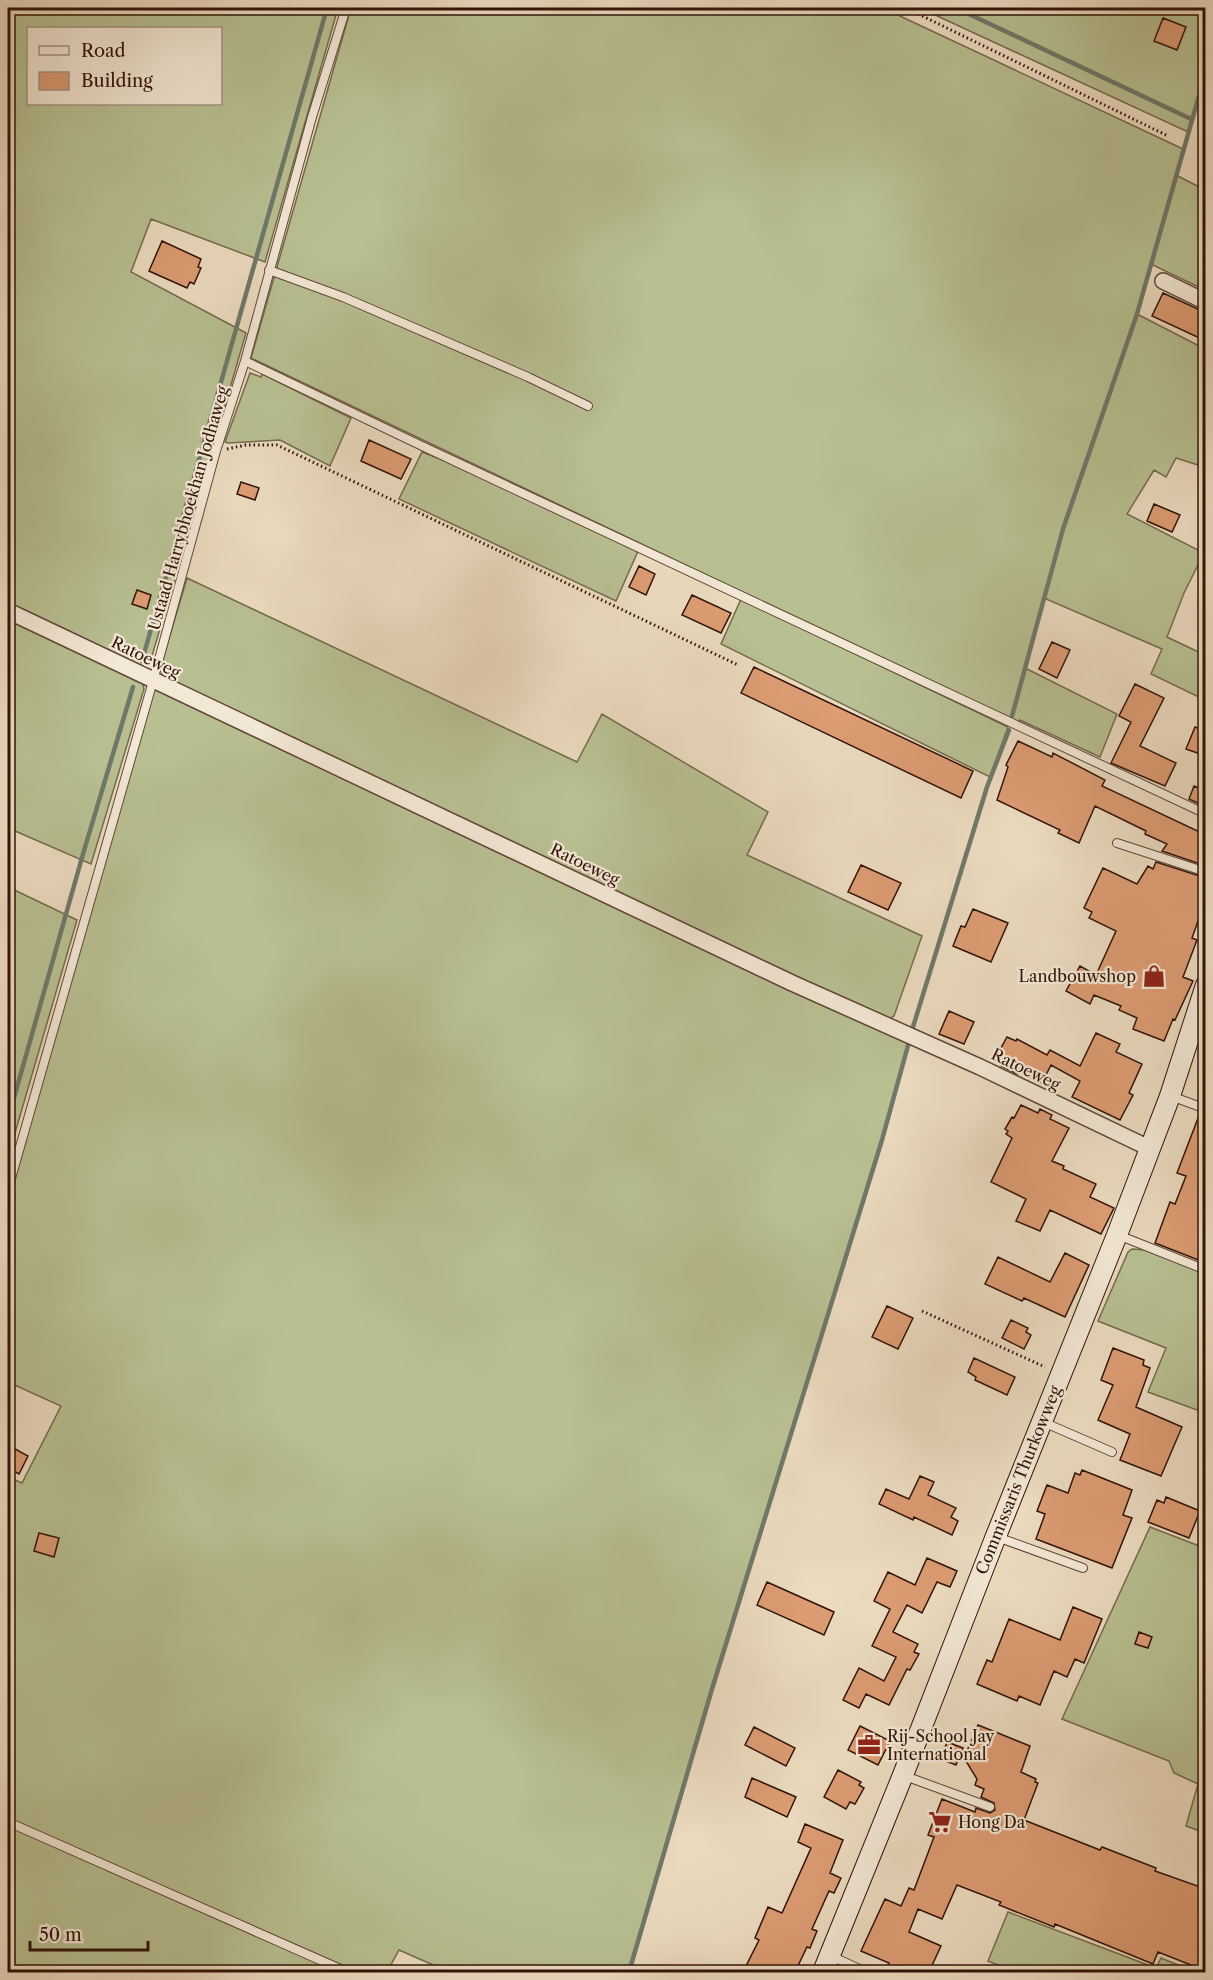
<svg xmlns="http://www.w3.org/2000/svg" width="1213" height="1980" viewBox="0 0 1213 1980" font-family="'Libre Caslon Text',serif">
	<rect width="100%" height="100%" fill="#ecdbc0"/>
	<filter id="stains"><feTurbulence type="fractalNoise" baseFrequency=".00333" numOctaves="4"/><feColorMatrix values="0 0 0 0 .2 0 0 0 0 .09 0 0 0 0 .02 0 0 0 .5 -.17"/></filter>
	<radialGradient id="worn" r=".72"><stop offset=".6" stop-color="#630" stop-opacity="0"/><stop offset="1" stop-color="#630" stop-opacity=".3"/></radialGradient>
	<!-- grass -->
	<path fill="#b8c092" stroke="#746a4d" stroke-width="1.5" fill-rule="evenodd" d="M8,8h330l-73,254 -114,-43 -20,53 115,61 -94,323 -4,8 -5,4 -135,-62zM28,28h192v76h-192z
		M351,8h532l300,141 -7,26 29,15v100l-54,-26 -14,50 68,35v98l-7,18 -22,-7 -10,19 -12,-7 -27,44 77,39 -20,40 -17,44 38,18v45l-54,-26 11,-25 -118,-51 -19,70 92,46 -17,43 -80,-37 -2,3 -7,-3 -760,-362z
		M920,8h285v63l-17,61z
		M250,373l11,4 1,-3 89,44 -21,48 -50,-26 -52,3 -3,-1z
		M422,452l39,15 177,84 -22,50 -217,-102z
		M187,578l390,184 25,-48 166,98 -21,43 175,81 -28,80 -7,4 -723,-341 -4,-10z
		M741,599l267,128 -18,50 -269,-133z
		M8,616l132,63 3,5 1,5 -53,175 -83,-36z
		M155,687l754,355 -27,98 -170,549 -83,283h-180l-50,-22 -12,22h-29l-350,-154v-341l14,6 39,-77 -53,-24v-179z
		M8,887l69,33 -69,237z
		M1132,1249l15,1 58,23v140l-57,-21 18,-44 -68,-27 30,-69z
		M1150,1527l52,20 3,-7v293l-19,-7 12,-42 -24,-11 -5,-12 -107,-42z
		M8,1826l330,146h-330z
		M1008,1912l148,56 5,-10 34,14h-179l-28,-11z"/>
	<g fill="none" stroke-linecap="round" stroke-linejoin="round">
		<!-- stream -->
		<path stroke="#70786a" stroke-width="4.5" d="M956,8l235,111
			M142,661l185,-653
			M1012,716l51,-187 74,-215 69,-243
			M913,1027l74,-240 22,-57
			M8,1119l75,-265 50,-167
			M629,1972l83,-283 170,-549 27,-98"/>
	</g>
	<!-- building -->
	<path fill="#dd9c74" stroke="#301308" stroke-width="1.5" d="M1163,18l23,9 -9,23 -23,-9z
		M162,241l39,18 -3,8 3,1 -7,16 -4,-2 -3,6 -38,-17z
		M1163,293l37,17 -1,2 7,3v26l-54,-25z
		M369,440l42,19 -10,20 -40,-18z
		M241,482l18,6 -4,12 -18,-6z
		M1154,504l26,11 -8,17 -25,-11z
		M639,566l16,8 -9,21 -17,-8z
		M137,590l14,5 -4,14 -15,-5z
		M692,595l39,18 -10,20 -39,-18z
		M1052,642l18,8 -13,28 -18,-9z
		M754,667l219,104 -12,27 -220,-105z
		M1135,684l29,14 -24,48 36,17 -11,23 -54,-23 20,-41 -12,-6z
		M1195,727l11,4v25l-20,-7z
		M1018,741l34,16 1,-4 52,27 -3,6 104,49v31l-44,-15 5,-7 -22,-10 1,-3 -51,-25 -16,37 -21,-10 2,-3 -63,-30 11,-33 -2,-2z
		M1194,786l12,5v16l-17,-8z
		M1156,862l50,16v33l-4,-1 -10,28 5,2 -14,37 10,4 -18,39 -2,-1 -9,22 -31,-12 4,-11 -18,-8 2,-4 -27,-11 -4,9 -24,-13 14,-25 16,9 20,-44 -27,-13 3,-6 -8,-4 19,-40 34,16 11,-18 5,3z
		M861,865l40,18 -13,27 -40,-18z
		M973,909l35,14 -17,39 -38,-16 8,-20 4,1z
		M949,1011l25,11 -10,22 -25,-10z
		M1096,1033l24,11 -4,8 26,12 -13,29 4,2 -13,25 -48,-23 8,-16 -29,-16 -9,18 -23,-12 -2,3 -16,-8 2,-5 -7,-4 11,-20 9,4 1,-2 30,16 3,-5 30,16z
		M1021,1105l17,8 2,-4 12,6 -2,4 19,9 -17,33 12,5 -1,3 33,15 -6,13 24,11 -13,26 -51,-24 -10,21 -24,-10 10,-22 -35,-17 21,-44 -6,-4 2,-3 -3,-2 7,-12 2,1z
		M1200,1113l6,2v148l-51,-20 15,-41 5,2 11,-28 -9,-3z
		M1065,1253l24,12 -24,52 -41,-19 -2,3 -37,-17 13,-27 52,25z
		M887,1306l26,12 -15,31 -26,-12z
		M1011,1320l17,8 -2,4 5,3 -7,14 -22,-11z
		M1113,1348l31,12 -1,5 7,3 -14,39 46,20 -21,49 -41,-16 10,-26 -32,-14 15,-35 -12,-5z
		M974,1358l41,19 -8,18 -32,-15 1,-3 -8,-5z
		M8,1445l20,11 -9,18 -11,-6z
		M1082,1470l50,20 -9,25 9,3 -20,50 -76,-29 9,-25 -8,-3 10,-26 21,8 7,-20 5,2z
		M920,1476l14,6 -6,13 28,13 -5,9 7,4 -6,14 -38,-18 -1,3 -34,-16 7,-15 23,10z
		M1166,1497l34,14 -11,27 -41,-16 9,-22 7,3z
		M39,1533l20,5 -5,19 -20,-6z
		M927,1558l30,13 -7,16 -13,-5 -15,31 -15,-8 -14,27 25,12 -4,8 5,2 -9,16 -3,-1 -18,36 -23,-11 -7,14 -16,-8 16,-32 25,13 12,-24 -24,-11 18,-37 -16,-8 14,-29 27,13z
		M767,1582l67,30 -10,23 -67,-30z
		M1073,1607l29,12 -18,44 -9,-4 -8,18 -13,-6 -14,34 -21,-9 -2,5 -40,-17 10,-24 5,2 17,-43 51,21z
		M1139,1632l13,5 -4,11 -13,-4z
		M978,1725l52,21 -9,26 15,7 -1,3 3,1 -14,37 76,30 2,-3 54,21 -1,3 51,18v82l-48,-19 -5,12 -98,-40 -1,3 -55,-22 2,-3 -44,-17 -15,34 -24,-10 -9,23 32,14 -12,26h-45l5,-9 -28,-12 24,-52 16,7 8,-18 5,2 20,-53 -6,-2 14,-36 33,13 1,-4 14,5 5,-3 -1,-7 -13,-6 3,-8 -9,-4 2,-6 -13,-21z
		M860,1726l30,15 -12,24 -30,-15z
		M754,1727l41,21 -9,18 -41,-21z
		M947,1742l16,6 -7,17 -15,-6z
		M838,1770l23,12 -2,3 5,3 -9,16 -5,-2 -4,7 -22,-12z
		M752,1778l44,19 -9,20 -42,-20z
		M805,1824l38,16 -13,33 11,5 -7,15 -5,-2 -17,38 5,2 -7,17 -3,-1 -12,25h-52l16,-32 -4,-2 13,-31 14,6 29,-65 -13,-6z"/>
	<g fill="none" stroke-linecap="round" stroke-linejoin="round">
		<!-- lane casing -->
		<g stroke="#5f4536" stroke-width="10">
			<path id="lane" d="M269,270l74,27 185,80 60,29
				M245,361l175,84 786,369
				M1117,843l89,29
				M1171,1096l35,13
				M8,1189l145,-508 63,-230 29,-90 67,-244 34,-109
				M1118,1235l88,35
				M1043,1422l69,30
				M997,1537l86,31
				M905,1776l85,31
				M8,1822l339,150
				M831,1956l35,16"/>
		</g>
		<!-- street casing -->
		<g stroke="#5f4536" stroke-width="18">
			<path id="street" d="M1163,281l43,21
				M8,611l784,372 188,84 169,81"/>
		</g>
		<!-- secondary casing -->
		<g stroke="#301308" stroke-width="22">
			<path id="secondary" d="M823,1972l80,-197 93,-239 121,-301 53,-139 36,-111"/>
		</g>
		<!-- path -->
		<path stroke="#301308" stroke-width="3" stroke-dasharray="1.5 3" stroke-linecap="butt" d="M906,8l262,128
			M227,449l19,-4h31l461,220
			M922,1311l123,56"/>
		<!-- lane -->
		<use href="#lane" stroke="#f3e8d6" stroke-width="8"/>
		<!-- street -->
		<use href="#street" stroke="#f3e8d6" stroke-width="15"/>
		<!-- secondary -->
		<use href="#secondary" stroke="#f3e8d6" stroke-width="20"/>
	</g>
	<!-- icons -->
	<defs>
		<g id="shop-bare" transform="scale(1.8)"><path d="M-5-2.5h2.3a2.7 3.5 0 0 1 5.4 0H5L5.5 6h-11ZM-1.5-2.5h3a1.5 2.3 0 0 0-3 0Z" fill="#8f2418" stroke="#f3e8d6" stroke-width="2.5" paint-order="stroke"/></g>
		<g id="office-bare" transform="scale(1.8)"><path d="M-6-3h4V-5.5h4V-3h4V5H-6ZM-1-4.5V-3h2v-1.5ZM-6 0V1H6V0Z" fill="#8f2418" stroke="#f3e8d6" stroke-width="2.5" paint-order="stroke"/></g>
		<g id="supermarket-bare" transform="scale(1.8)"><path d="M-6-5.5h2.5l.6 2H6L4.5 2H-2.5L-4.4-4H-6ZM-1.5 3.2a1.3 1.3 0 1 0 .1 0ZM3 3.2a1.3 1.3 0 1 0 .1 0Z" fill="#8f2418" stroke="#f3e8d6" stroke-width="2.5" paint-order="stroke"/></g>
	</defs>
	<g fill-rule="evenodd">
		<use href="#shop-bare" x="1154" y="976"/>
		<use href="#office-bare" x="869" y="1745"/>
		<use href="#supermarket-bare" x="940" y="1822"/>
	</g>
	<g text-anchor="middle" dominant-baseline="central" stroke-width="4.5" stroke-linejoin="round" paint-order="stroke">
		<!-- street labels -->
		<g font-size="16" fill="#301308" stroke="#f3e8d6">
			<text transform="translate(188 508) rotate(-74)">Ustaad Harrybhoekhan Jodhaweg</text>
			<text transform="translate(146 657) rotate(26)">Ratoeweg</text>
			<text transform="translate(585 864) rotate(26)">Ratoeweg</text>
			<text transform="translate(1026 1069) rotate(26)">Ratoeweg</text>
			<text transform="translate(1018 1480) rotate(-68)">Commissaris Thurkowweg</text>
		</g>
		<!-- poi labels -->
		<g font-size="16" fill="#301308" stroke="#f3e8d6" text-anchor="start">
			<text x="1136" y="976" text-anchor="end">Landbouwshop</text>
			<text x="887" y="1736">Rij-School Jay<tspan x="887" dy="18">International</tspan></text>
			<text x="958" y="1822">Hong Da</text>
		</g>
	</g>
	<!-- margin -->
	<rect width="1213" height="1980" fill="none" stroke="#ecdbc0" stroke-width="30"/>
	<rect x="9" y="9" width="1195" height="1962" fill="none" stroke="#301308" stroke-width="3"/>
	<rect x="15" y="15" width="1183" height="1950" fill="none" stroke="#301308" stroke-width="1.5"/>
	<!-- legend -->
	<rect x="27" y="27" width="195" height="78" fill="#f3e8d6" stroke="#a59384" stroke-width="1.5"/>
	<rect x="39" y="46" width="30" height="9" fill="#f3e8d6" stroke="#a59384" stroke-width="1.5"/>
	<text x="81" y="57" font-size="18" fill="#301308">Road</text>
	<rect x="39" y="72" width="30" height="18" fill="#dd9c74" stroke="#a59384" stroke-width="1.5"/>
	<text x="81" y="87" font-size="18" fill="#301308">Building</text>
	<!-- scale -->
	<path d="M30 1941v9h118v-9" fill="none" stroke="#301308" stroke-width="3"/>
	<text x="39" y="1941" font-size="18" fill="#301308" stroke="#f3e8d6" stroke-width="4.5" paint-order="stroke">50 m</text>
	<rect width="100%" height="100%" filter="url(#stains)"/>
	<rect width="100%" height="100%" fill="url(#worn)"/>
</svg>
